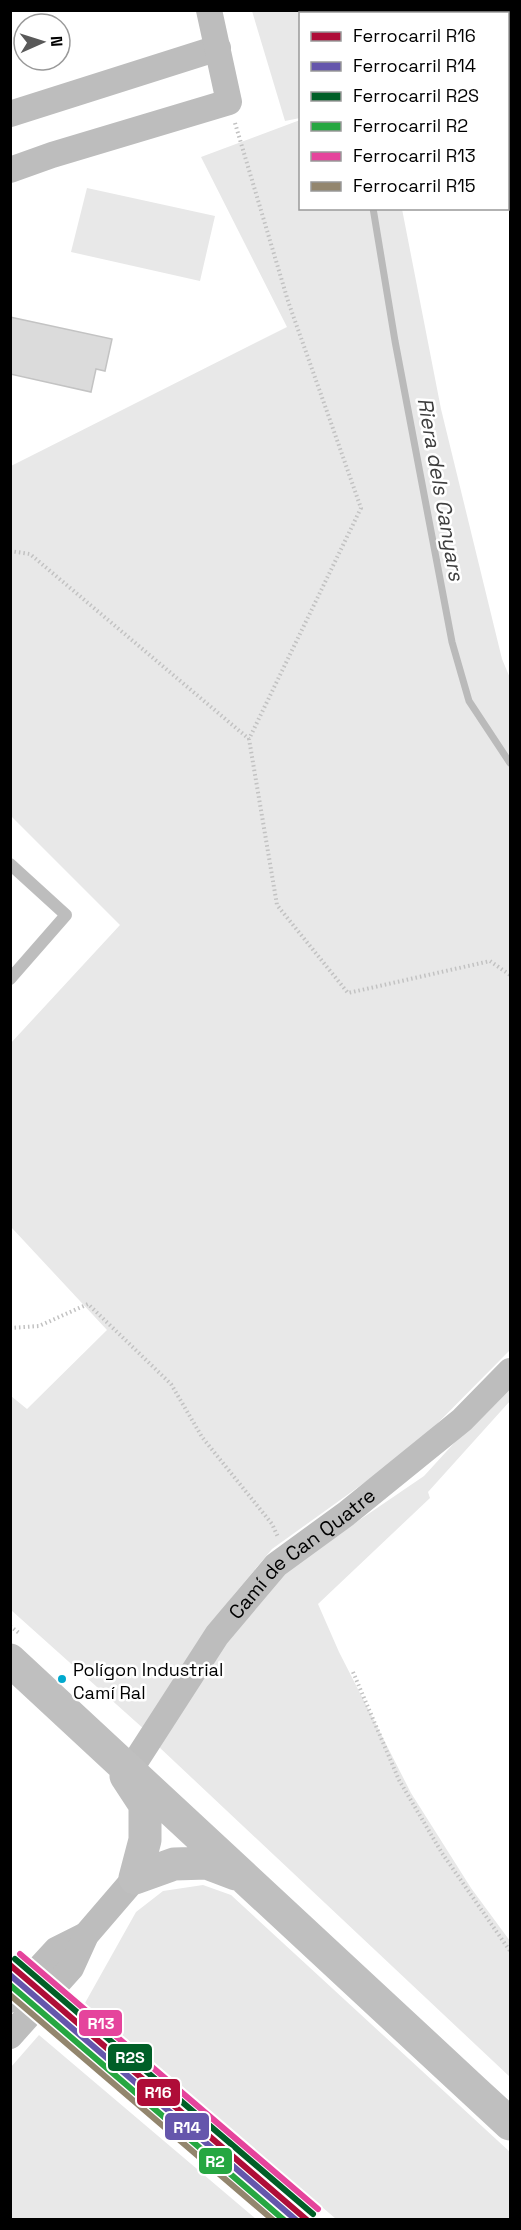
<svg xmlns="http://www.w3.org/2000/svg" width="521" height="2230" viewBox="0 0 521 2230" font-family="'Space Grotesk',sans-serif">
	<rect width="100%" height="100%" fill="#fff"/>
	<!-- green -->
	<path fill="#e8e8e8" d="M252,11h105l1,2 -58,1v104l-15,3z
		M300,120v88l102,1 39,200 61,250 8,19v672l-96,97 -142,102 -40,48 -87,133 -134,-120v-214l16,13 80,-79 -96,-103 -1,-183 110,-119 -109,-109v-350l276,-139 -86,-170z
		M87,188l128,28 -15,65 -129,-29z
		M510,1382v19l-82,91 2,6 -112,106 21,48 72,141 60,95 39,53v136l-351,-330 75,-122 58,-59 132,-90z
		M203,1885l28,10 279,257v67h-174l-251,-216 51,-91 27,-21z
		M39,2035l217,184h-245v-152z"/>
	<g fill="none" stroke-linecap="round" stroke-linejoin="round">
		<!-- stream -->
		<path stroke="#bababa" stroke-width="7" d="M322,10l1,4
			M373,208l22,133 57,301 17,59 41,62"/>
	</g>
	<!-- building -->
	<path fill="#dbdbdb" stroke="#c3c3c3" stroke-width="1.5" d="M10,317l102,22 -7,32 -9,-2 -5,23 -81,-18z"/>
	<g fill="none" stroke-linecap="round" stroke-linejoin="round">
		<!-- path -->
		<path stroke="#c2c2c2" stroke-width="4" stroke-dasharray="1.5 3" stroke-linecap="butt" d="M235,123l53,178 73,207 -112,231 28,166 71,88 142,-32 20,14
			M10,551l20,3 219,185
			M10,1328l29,-2 49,-22 83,80 31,53 70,87 6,13
			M10,1626l9,7
			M353,1672l46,108 43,73 68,98"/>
		<!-- lane -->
		<path stroke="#bdbdbd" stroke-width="12" d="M10,864l56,51 -56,64"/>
		<!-- street -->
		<g stroke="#bdbdbd" stroke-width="26">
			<path d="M10,114l208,-66"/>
			<path d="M10,170l42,-15 177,-53 -20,-92"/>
			<path id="s1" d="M130,1770l87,-135 59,-70 70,-51 116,-94 48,-49"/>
			<path d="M10,2000l46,-50 30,-15"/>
			<path d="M10,2036l61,-68 15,-33 49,-57"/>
		</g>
		<!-- secondary -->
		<path stroke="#bfbfbf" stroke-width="33" d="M10,1660c167,155 333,310 500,464
			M126,1776l19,29v35l-10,38
			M135,1878l39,-14 33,-1 29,11"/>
		<!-- rail-1 casing -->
		<g stroke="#fff" stroke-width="10">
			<path id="rail-1" d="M10,1965l297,255"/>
		</g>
		<!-- rail-2 casing -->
		<g stroke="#fff" stroke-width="10">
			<path id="rail-2" d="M10,1975l286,245"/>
		</g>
		<!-- rail-3 casing -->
		<g stroke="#fff" stroke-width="10">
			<path id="rail-3" d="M15,1959l298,255"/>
		</g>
		<!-- rail-4 casing -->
		<g stroke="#fff" stroke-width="10">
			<path id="rail-4" d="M10,1985l274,235"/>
		</g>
		<!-- rail-5 casing -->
		<g stroke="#fff" stroke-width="10">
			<path id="rail-5" d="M20,1954l298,255"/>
		</g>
		<!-- rail-6 casing -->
		<g stroke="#fff" stroke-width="10">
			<path id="rail-6" d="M10,1995l263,225"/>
		</g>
		<!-- rail-1 -->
		<use href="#rail-1" stroke="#af0d38" stroke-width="6"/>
		<!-- rail-2 -->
		<use href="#rail-2" stroke="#6556ac" stroke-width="6"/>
		<!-- rail-3 -->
		<use href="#rail-3" stroke="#005f27" stroke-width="6"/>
		<!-- rail-4 -->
		<use href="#rail-4" stroke="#26a741" stroke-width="6"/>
		<!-- rail-5 -->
		<use href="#rail-5" stroke="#e5449c" stroke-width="6"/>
		<!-- rail-6 -->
		<use href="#rail-6" stroke="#93866e" stroke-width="6"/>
	</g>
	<!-- markers -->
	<circle fill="#00a9ce" stroke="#fff" stroke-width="2" cx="62" cy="1679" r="5"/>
	<g text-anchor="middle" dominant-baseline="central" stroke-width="5" stroke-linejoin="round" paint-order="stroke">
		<!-- bus labels -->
		<g font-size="18" fill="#000" stroke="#fff" text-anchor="start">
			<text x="73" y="1669">Polígon Industrial<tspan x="73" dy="23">Camí Ral</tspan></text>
		</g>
		<!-- street labels -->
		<g font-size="20" fill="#000" stroke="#fff">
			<text stroke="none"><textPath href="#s1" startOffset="279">Camí de Can Quatre</textPath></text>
		</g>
		<!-- water labels -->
		<g font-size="21" font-style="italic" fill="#3d3d3d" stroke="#fff">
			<text transform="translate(441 489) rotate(80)">Riera dels Canyars</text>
		</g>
	</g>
	<g stroke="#fff" stroke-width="2">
		<rect x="78" y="2009" width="45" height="28" rx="6" fill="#e5449c"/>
		<rect x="107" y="2043" width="46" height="29" rx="6" fill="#005f27"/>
		<rect x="136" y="2078" width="45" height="29" rx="6" fill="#af0d38"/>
		<rect x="164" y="2112" width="46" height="29" rx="6" fill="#6556ac"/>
		<rect x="198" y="2147" width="35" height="28" rx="6" fill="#26a741"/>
	</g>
	<g font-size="16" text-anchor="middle" font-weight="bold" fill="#fff">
		<text x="101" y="2029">R13</text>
		<text x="130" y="2063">R2S</text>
		<text x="158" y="2098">R16</text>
		<text x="187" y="2133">R14</text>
		<text x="215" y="2167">R2</text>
	</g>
	<!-- border -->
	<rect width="521" height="2230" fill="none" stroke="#000000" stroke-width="24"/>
	<!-- legend -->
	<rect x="299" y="12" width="210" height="198" fill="#ffffff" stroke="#999999" stroke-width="1.5"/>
	<rect x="311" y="32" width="30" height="9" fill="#af0d38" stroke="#999999" stroke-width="1.5"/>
	<text x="353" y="42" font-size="18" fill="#000000">Ferrocarril R16</text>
	<rect x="311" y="62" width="30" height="9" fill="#6556ac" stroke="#999999" stroke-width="1.5"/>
	<text x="353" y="72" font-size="18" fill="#000000">Ferrocarril R14</text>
	<rect x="311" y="92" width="30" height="9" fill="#005f27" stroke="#999999" stroke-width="1.5"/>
	<text x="353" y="102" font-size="18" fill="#000000">Ferrocarril R2S</text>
	<rect x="311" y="122" width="30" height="9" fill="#26a741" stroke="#999999" stroke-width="1.5"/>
	<text x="353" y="132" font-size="18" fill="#000000">Ferrocarril R2</text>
	<rect x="311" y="152" width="30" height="9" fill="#e5449c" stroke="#999999" stroke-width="1.5"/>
	<text x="353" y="162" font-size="18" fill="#000000">Ferrocarril R13</text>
	<rect x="311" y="182" width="30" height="9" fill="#93866e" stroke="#999999" stroke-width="1.5"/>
	<text x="353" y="192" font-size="18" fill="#000000">Ferrocarril R15</text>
	<!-- north arrow -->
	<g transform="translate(42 42) rotate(87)"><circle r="28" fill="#ffffff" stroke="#999999" stroke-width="1.5"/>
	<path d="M0-4.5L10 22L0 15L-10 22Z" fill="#595959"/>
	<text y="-9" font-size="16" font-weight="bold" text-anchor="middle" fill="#000000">N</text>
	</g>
</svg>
